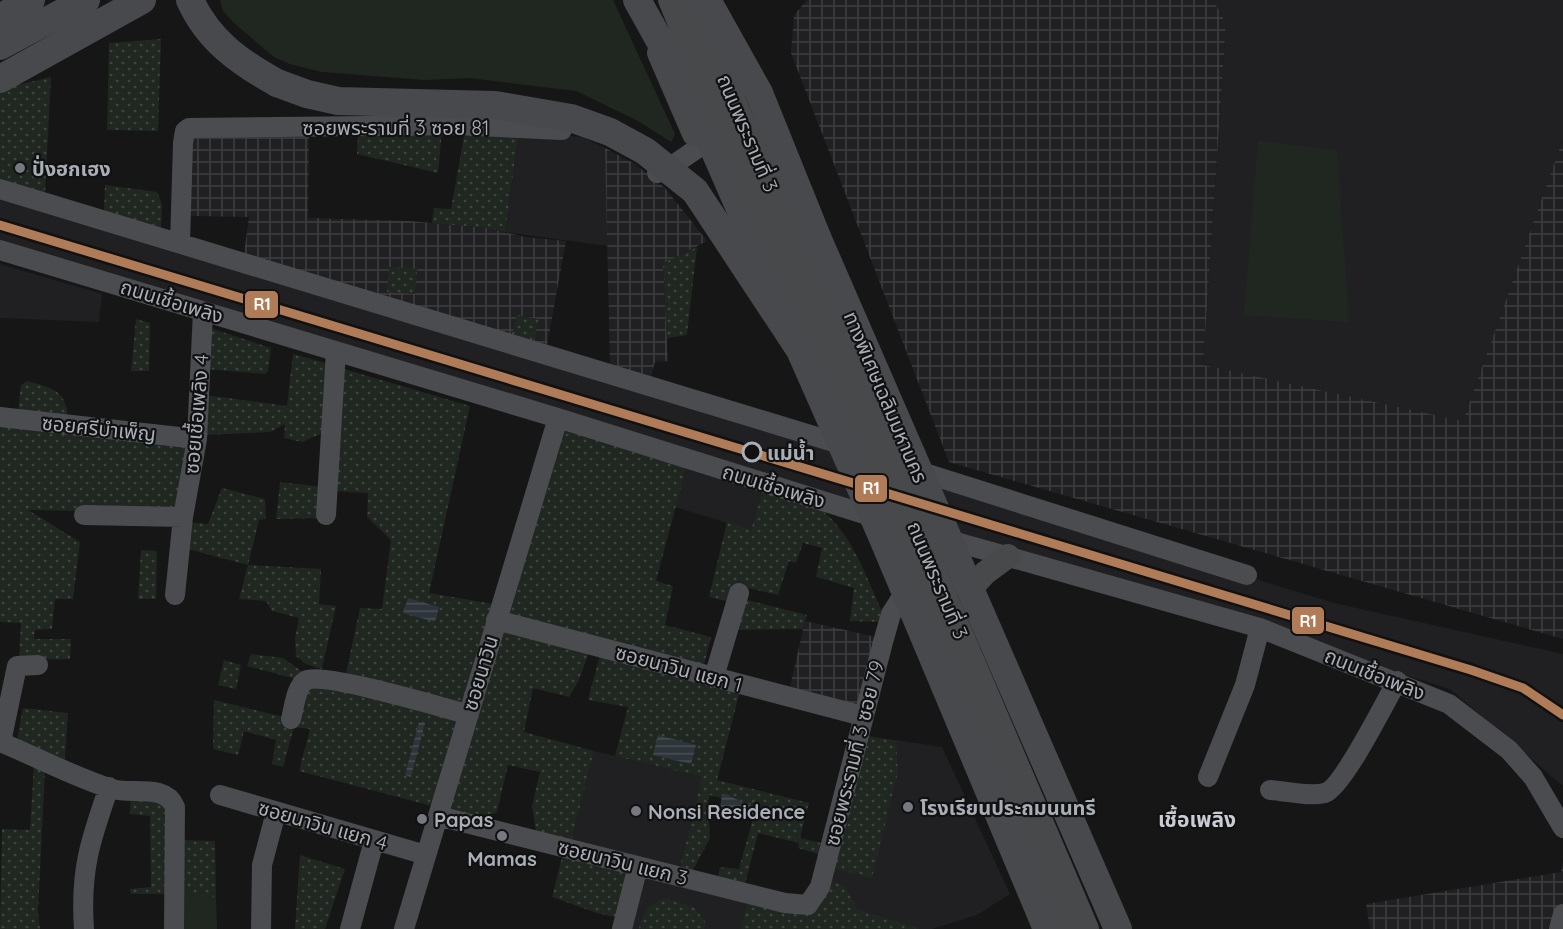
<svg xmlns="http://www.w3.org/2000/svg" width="1563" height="929" viewBox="0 0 1563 929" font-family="Quicksand,'Noto Sans Thai',sans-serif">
	<defs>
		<pattern id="industrial-grid" width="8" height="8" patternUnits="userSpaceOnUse" patternTransform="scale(1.5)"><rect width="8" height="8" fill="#202022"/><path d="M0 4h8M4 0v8" fill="none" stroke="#3e3e40"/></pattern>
		<pattern id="grass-dots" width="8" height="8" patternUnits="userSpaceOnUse" patternTransform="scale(1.5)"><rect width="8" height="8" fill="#202721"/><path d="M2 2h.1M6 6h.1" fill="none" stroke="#3e443f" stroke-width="1.8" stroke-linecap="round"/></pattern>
		<pattern id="water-rules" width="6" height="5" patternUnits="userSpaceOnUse" patternTransform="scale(1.5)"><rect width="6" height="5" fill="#2d343a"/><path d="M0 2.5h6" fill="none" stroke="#494f54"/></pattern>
	</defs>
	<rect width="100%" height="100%" fill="#161617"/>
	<!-- built -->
	<path fill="#202022" d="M1213,0h350v139l-100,282 -260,-55 23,-343z
		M519,131l63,6 23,11 3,98 -103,-14z
		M0,196l1334,407 229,51v132l-113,-97 -670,-208 -29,49 -76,-23 15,-53 -690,-212z
		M0,264l102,30 -3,28 -99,-4z
		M862,735l80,12 68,147 -33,21 -45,14h-304l14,-56 171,41 6,-7 13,-39z
		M594,751l108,26 -23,94 -109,-25z"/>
	<!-- industrial -->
	<path fill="url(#industrial-grid)" d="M807,0h406l13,23 -23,342 260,56 100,-282v500l-614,-177 -158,-409 3,-38z
		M309,132l-1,86 101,3 77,7 39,9 41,4 -19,104 -303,-91 5,-37 -59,-1v-79z
		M605,148l30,16 30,24 42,53 -44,23 5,97 -13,1 -5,18 -40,-13z
		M805,621l71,16 -19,72 -68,-18z
		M1563,861v68h-193l-4,-25 195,-32z"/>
	<!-- grass -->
	<path fill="url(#grass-dots)" d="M161,39l-3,92 -51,-1 2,-87z
		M51,77l-6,117 -45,-14v-91z
		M442,131l-4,42 -81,-19 1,-22z
		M465,131h54l-14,101 -19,-4 -54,-5 2,-15 17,1z
		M105,185l52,7 5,12 -1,26 -57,-18z
		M697,247l-10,88 -20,3 -4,-75z
		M389,267l28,2 -2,25 -28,-2z
		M517,315l22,4 -5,22 -22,-7z
		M136,319l14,4 -1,48h-18z
		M207,327l64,21 -3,23 -3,3 -59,-5z
		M293,354l36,10 -4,68 -23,10 -18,-4 1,-14 -15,8 -67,3 2,-40 82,11z
		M337,367l133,39 -41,187 64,11 -30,106 -118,-32 15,-70 22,1 9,-69 -24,-23 1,-24 -37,-2z
		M27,381c24,7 38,8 41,35l-50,-6 3,-25z
		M0,422l194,20 -20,71 -146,-3 52,32 -7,57h-18l-3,30 -17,1 -1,9h37l-1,20 -51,1 2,-37 -21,-1z
		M564,427l123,37 -31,117 17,5 -8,39 46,12 -8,32 -198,-53z
		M280,482l42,5 -1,31 -45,1z
		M764,487c13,4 28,6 40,12 45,21 60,75 80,116l-2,7 -32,-1 4,-33 -38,-11 6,-29 -19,-5 -7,20 -7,-2 -11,34 -43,-10 -5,17 -21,-5 18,-75 24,8z
		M222,488l43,11 1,20 -7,1 -11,45 73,4 -2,35 17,2 -14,63 -16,-5 -10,-8 -1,-18 4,-20 -27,-7 -6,-10 -27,-2 9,-34 -64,-17 3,-26 21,2z
		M141,550l16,1 -1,48h-18z
		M743,599l64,16 -4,14 -68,1z
		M504,631l85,21 -10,28 -10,17 -36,-9 -9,44 70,19 -24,95 -33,-8 -5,-32 8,-34 -32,-7 -11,47 -23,10 -29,-12z
		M251,654l32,4 21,15 -8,6 -49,-13z
		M600,655l140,36 -23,89 92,23 -9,35 21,5 -2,11 -21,-6 1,-5 -41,-10 -14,55 -27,-7 3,-14 19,2 13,-47 -2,-16 -40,-11 -2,6 2,37 -19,36 -12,-3 23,-94 -87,-21 13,-49 -40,-7z
		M224,660l17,5 -5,24 -18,-4z
		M306,685l157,32 -31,89 -133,-35 11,-42 -16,-2 -11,40 -11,-3 4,-24 -32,-9 -6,24 -25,-6 1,-49 82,20z
		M23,708l45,5 -3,46 -48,-19z
		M862,735l34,6 2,31 -26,106 -40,-10z
		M34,764l11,4 -7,143 2,18h-40l2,-100 28,1z
		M131,795l34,4 8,95h-42l-1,-5 21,-2 -1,-71 -20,-2z
		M182,840l33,1 1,56 -35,-2z
		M563,853l67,16 -12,49 -21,-5 -45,-16z
		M300,855l45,14 -20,60h-30z
		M828,879l17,7 12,23 62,20h-178l8,-32 64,17 6,-7z
		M664,898l30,9 12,16 -2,6h-65c4,-17 9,-24 25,-31z"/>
	<!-- park -->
	<path fill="#202721" d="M220,0h393l62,134 -4,8 -33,-21 -62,-30 -106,-13 -46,2 -102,-8 -32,-8 -16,-7 -40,-34 -11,-12z
		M1258,141l79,9 12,172 -105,-7z
		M181,894l35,3 1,32h-36z"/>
	<!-- water -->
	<path fill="url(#water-rules)" d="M408,598l31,9 -4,15 -32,-9z
		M419,722l6,1 -14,54 -6,-2z
		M658,735l38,10 -5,19 -38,-9z
		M726,794l20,10 5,-2v8l-5,-1 -4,5 -22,-7 2,-12z"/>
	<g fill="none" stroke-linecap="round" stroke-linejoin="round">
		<!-- minor -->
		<path stroke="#4b4c4f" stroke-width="20" d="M657,173c9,-1 32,-20 43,-26
			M0,189l850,258
			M180,243l3,-100 2,-12 4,-3 268,-3 105,5
			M0,250l561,169 319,100
			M0,417l197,22
			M912,469l335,106
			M84,515l99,2
			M326,515l10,-164
			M942,538l318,90 189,76 60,46 24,27 30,51
			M175,595l8,-78 14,-78 6,-128
			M496,620l367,96
			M714,677l25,-84
			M291,719c3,-11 5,-32 14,-38 16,-10 138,27 162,33
			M0,742c37,15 74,35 112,47 20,6 53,-6 63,18l-1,122
			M1,742l16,-76 21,-1
			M1208,777l37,-92 15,-57
			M1270,790c16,1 39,7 55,3 17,-5 61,-92 72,-112
			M220,795l206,60
			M438,816l347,87 23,2 12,-18 63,-245 8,-28 9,-14
			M84,929c-4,-58 6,-88 25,-142
			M261,929l1,-64 14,-53
			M350,929l24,-88
			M404,929l154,-511
			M622,929l16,-63
			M1559,929l4,-15"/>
		<!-- major -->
		<path stroke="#48494b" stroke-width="24" d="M659,53l35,81
			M973,586l12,-13 23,-17"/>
		<!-- highway -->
		<path stroke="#48494c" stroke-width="28" d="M190,0c18,40 49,62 87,83
			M637,0l39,70
			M0,18l31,-18
			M677,39l23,78 88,202
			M0,46l86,-46
			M0,79l142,-79
			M759,93l58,144"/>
		<!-- major-bridge -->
		<path stroke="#48494b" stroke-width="24" d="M670,0l85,205 313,724
			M691,0l396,929"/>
		<!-- highway-bridge -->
		<path stroke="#48494c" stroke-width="28" d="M707,0l52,93
			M277,83l30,11 31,7 157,4 76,13 39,14 35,19 50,40 105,159 82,186 165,393
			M817,237l301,692"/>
		<!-- rail-1 casing -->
		<g stroke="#111112" stroke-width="14">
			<path id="rail-1" d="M0,225l1471,445 52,18 40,27"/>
		</g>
		<!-- rail-1 -->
		<use href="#rail-1" stroke="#b07c57" stroke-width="9"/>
	</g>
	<!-- markers -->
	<g fill="#76797f" stroke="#111112" stroke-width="2">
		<circle cx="20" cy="168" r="6"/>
		<circle cx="908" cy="807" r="6"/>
		<circle cx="636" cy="811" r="6"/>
		<circle cx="422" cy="819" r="6"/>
		<circle cx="502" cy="836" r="6"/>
	</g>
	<circle fill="#111112" stroke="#a9aeb7" stroke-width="3" cx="752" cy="452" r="9"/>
	<g text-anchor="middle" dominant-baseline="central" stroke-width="4.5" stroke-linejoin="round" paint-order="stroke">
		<!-- street labels -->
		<g font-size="20" fill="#a9aeb7" stroke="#111112">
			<text x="396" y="127">ซอยพระรามที่ 3 ซอย 81</text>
			<text transform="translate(748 133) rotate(67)">ถนนพระรามที่ 3</text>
			<text transform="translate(172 301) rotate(17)">ถนนเชื้อเพลิง</text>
			<text transform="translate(886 397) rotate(67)">ทางพิเศษเฉลิมมหานคร</text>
			<text transform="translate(196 414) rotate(-85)">ซอยเชื้อเพลิง 4</text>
			<text transform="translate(99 428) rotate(6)">ซอยศรีบำเพ็ญ</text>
			<text transform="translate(774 486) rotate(17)">ถนนเชื้อเพลิง</text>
			<text transform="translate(938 580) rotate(67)">ถนนพระรามที่ 3</text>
			<text transform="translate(679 668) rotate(15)">ซอยนาวิน แยก 1</text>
			<text transform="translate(480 673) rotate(-73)">ซอยนาวิน</text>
			<text transform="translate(1375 674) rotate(22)">ถนนเชื้อเพลิง</text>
			<text transform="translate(854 753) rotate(-76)">ซอยพระรามที่ 3 ซอย 79</text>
			<text transform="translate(323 825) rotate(16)">ซอยนาวิน แยก 4</text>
			<text transform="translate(623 862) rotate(14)">ซอยนาวิน แยก 3</text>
		</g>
		<!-- poi labels -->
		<g font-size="20" font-weight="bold" fill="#a9aeb7" stroke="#111112" text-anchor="start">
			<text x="32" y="168">ปั่งฮกเฮง</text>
			<text x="920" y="807">โรงเรียนประถมนนทรี</text>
			<text x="648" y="811">Nonsi Residence</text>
			<text x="434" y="819">Papas</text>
			<text x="502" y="858" text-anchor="middle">Mamas</text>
		</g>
		<!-- stop labels -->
		<g font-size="20" font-weight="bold" fill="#a9aeb7" stroke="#111112" text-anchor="start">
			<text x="767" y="452">แม่น้ำ</text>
		</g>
		<!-- neighbourhood labels -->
		<g font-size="21" font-weight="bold" fill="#c9cdd3" stroke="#111112">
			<text x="1197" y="819">เชื้อเพลิง</text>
		</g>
	</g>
	<g stroke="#111112" stroke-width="2">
		<rect x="244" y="290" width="35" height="29" rx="6" fill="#b07c57"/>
		<rect x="854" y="474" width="34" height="29" rx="6" fill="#b07c57"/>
		<rect x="1291" y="606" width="34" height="29" rx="6" fill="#b07c57"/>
	</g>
	<g font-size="16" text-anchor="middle" font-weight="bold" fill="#fff">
		<text x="262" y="310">R1</text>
		<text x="871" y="494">R1</text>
		<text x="1308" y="627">R1</text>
	</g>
</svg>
